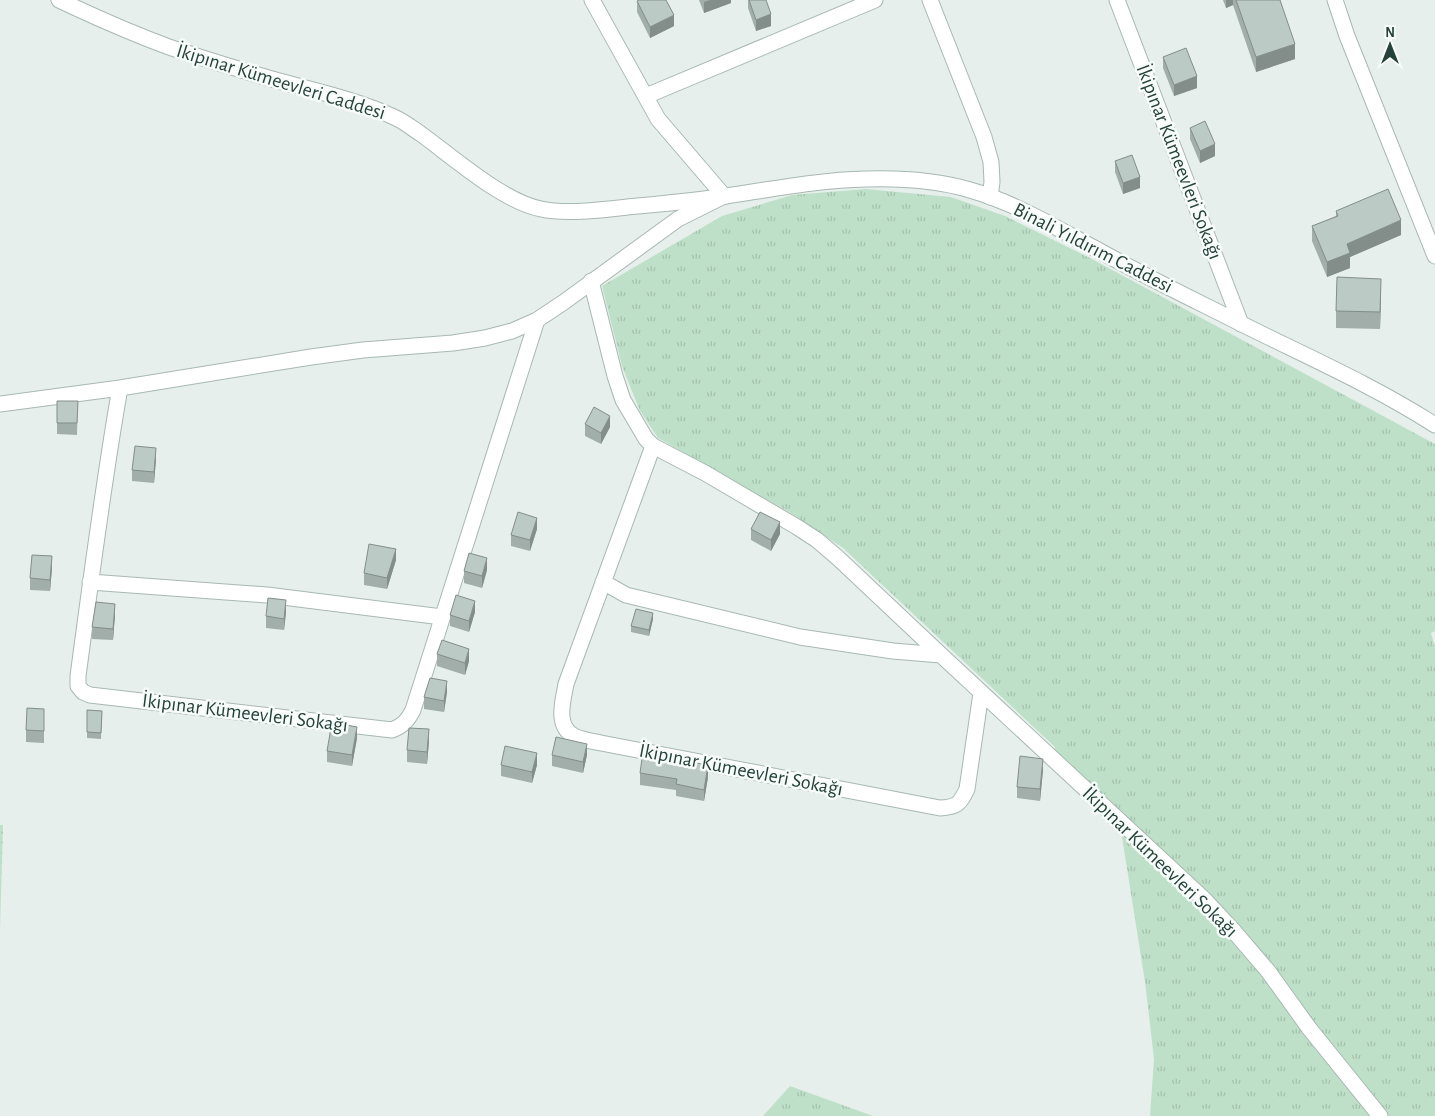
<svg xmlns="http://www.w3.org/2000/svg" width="1435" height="1116" viewBox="0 0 1435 1116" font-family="'Alegreya Sans',sans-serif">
	<defs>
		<pattern id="grass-tufts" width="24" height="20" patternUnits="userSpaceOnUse" patternTransform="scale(1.25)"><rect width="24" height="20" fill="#bfe0c8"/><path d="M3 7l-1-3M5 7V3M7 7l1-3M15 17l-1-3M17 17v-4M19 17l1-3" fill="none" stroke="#a4c1ad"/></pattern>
		<pattern id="garden-dots" width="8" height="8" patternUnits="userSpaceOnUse" patternTransform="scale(1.25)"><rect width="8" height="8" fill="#bfe0c8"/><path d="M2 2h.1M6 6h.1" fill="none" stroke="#a4c1ad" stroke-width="1.8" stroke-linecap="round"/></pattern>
	</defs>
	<rect width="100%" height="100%" fill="#e6efeb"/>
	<!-- grass -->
	<path fill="url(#grass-tufts)" d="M866,189l85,8 54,19 85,42 345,186v187l-4,2 4,14v469h-285l4,-57 -9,-77 -23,-145 -71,-70 4,-20 -212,-199 -54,-36 -131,-74 -18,-27 -18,-45 -20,-80 120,-70 70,-21z
		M790,1086l83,30h-110z"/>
	<!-- garden -->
	<path fill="url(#garden-dots)" d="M0,825h3l-3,105z"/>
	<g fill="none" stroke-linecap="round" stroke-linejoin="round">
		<!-- minor casing -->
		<g stroke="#a8b8b2" stroke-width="17">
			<path id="minor" d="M930,0l54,137 7,25 1,20 -2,15
				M1117,0l124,324
				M1335,0l12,36 88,220
				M646,96l229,-96
				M591,281l24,95 8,24 23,39 7,7 52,27 92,54 20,13 21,18 103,97 264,245 27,29 36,42 41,57 71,88
				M120,388c-17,96 -29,192 -42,288v10l5,6 7,3 302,35c11,-4 16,-10 21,-20l124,-390
				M0,404l120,-16 191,-31 52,-7 90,-7 32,-5 27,-7 25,-11 27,-18 114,-83 46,-23 -66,-77 -66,-119
				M653,446l-87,238c-3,17 -11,42 8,52 8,4 18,5 27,7l339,65c17,-1 20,-4 27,-19l14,-96
				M90,582l177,13 175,22
				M603,582l23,13 174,42 93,14 48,4"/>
		</g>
		<!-- tertiary casing -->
		<g stroke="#a8b8b2" stroke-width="17">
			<path id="tertiary" d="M59,0c36,17 72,33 110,47 32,11 66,21 99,31 43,12 88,21 128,40 9,4 17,11 25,16 33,24 81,67 120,75 27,6 68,0 96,-3 30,-3 60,-5 89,-10 47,-7 93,-16 140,-17 35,-1 70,1 104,11 46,13 86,38 128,60 41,23 84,44 126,65 70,36 144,67 211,110"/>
		</g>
		<!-- minor -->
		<use href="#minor" stroke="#fff" stroke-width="15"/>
		<!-- tertiary -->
		<use href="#tertiary" stroke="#fff" stroke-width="15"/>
	</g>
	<!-- wall -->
	<path fill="#a1aea9" d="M699,0h32v3l-27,10z
		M748,0h18l5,26 -15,5 -8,-23z
		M1223,0h57l15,59 -39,13 -23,-67 -7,3z
		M637,1l37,25 -24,12 -13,-26z
		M1163,57l34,31 -23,8 -11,-28z
		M1190,128l25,28 -15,7 -10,-24z
		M1115,161l25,27 -17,6 -8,-22z
		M1336,211l65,24 -51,22v11l-23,9 -15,-36v-15l24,-10z
		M1381,296l-1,33 -44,-1v-17z
		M78,401l-1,34 -20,-1v-11z
		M585,424l25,3 -9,17 -16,-8z
		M156,459l-2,24 -22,-2v-11z
		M537,529l-7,22 -19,-5v-11z
		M751,529l29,5 -9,17 -20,-11z
		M396,560l-9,29 -23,-4v-12z
		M52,568l-2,23 -20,-1v-12z
		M487,570l-5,18 -18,-5v-12z
		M286,612l-2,18 -18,-2v-12z
		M475,612l-6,20 -19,-6v-11z
		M115,615l-2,25 -21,-1v-12z
		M653,619l-4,17 -18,-4v-6z
		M437,654l32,7 -4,14 -28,-9z
		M447,692l-3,20 -20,-3v-12z
		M87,710l15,1 -1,28 -14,-1z
		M44,720v23l-18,-1v-12z
		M357,738l-5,28 -25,-4v-11z
		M429,741l-2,23 -20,-2v-12z
		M552,755h35l-4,18 -31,-7z
		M667,758l41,19 -4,24 -28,-5v-6l-36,-5v-12z
		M501,765h36l-5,18 -31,-7z
		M1043,770l-3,31 -23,-3v-11z"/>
	<!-- shaded-wall -->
	<path fill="#838d89" d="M710,0h21v3l-27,10v-11z
		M1226,0h7v5l-7,3z
		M771,14v12l-15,5v-11z
		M674,15v11l-24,12v-11z
		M1295,44v15l-39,13v-15z
		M1197,76v12l-23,8v-11z
		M1215,144v12l-15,7v-12z
		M1140,177v11l-17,6v-11z
		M1401,220v15l-51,22v11l-23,9v-15l20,-18z
		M1381,279v17l-1,33v-17z
		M610,416v11l-9,17v-11z
		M156,448v11l-2,24v-11z
		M537,518v11l-7,22v-11z
		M780,522v12l-9,17v-11z
		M396,549v11l-9,29v-11z
		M52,556v12l-2,23v-11z
		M487,558v12l-5,18v-12z
		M286,600v12l-2,18v-11z
		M475,601v11l-6,20v-11z
		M115,604v11l-2,25v-11z
		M653,613v6l-4,17v-6z
		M469,649v12l-4,14v-12z
		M447,681v11l-3,20v-11z
		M357,727v11l-5,28v-11z
		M429,729v12l-2,23v-12z
		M587,744v11l-4,18v-11z
		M537,753v12l-5,18v-11z
		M1043,759v11l-3,31v-12z
		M708,765v12l-4,24v-11z"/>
	<!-- building -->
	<path fill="#bbcac4" stroke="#838d89" d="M639,0h27l8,15 -24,12 -13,-26z
		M749,0h17l5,14 -15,6z
		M1236,0h44l15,44 -39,13z
		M1186,48l11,28 -23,9 -11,-28z
		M1205,121l10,23 -15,7 -10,-23z
		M1132,155l8,22 -17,6 -8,-22z
		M1388,189l13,31 -54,24 3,9 -23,9 -15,-36 26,-10 -2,-5z
		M1337,277l44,2 -1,33 -44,-1z
		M57,401h21l-1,22h-20z
		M594,407l16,9 -9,17 -16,-9z
		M135,446l21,2 -2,24 -22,-2z
		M518,512l19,6 -7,22 -19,-5z
		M760,512l20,10 -9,18 -20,-11z
		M369,544l27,5 -9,29 -23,-5z
		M469,553l18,5 -5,18 -18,-5z
		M32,555l20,1 -2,24 -20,-2z
		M456,595l19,6 -6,20 -19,-6z
		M268,598l18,2 -2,19 -18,-3z
		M96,602l19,2 -2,25 -21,-2z
		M636,609l17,4 -4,17 -18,-4z
		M442,640l27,9 -4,14 -28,-9z
		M430,678l17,3 -3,20 -20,-4z
		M27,708l17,1v22l-18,-1z
		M87,710l15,1 -1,22 -14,-1z
		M332,722l25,5 -5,28 -25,-4z
		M409,728l20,1 -2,23 -20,-2z
		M556,737l31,7 -4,18 -31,-7z
		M505,746l32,7 -5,19 -31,-7z
		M643,751l24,3 -1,3 42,8 -4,25 -28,-6 1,-5 -37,-6z
		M1020,756l23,3 -3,30 -23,-2z"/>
	<g text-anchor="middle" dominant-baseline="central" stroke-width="5" stroke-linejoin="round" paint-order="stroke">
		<!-- street labels -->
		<g font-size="20" fill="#24423a" stroke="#f7fbf9">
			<text transform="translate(281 82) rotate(17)">İkipınar Kümeevleri Caddesi</text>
			<text transform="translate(1179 162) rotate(69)">İkipınar Kümeevleri Sokağı</text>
			<text transform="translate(1093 248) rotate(27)">Binali Yıldırım Caddesi</text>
			<text transform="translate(245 713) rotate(7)">İkipınar Kümeevleri Sokağı</text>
			<text transform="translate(741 770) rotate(11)">İkipınar Kümeevleri Sokağı</text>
			<text transform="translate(1160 862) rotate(44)">İkipınar Kümeevleri Sokağı</text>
		</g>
	</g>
	<!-- north arrow -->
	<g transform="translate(1390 45)" stroke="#f7fbf9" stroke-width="4" paint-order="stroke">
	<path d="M0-4L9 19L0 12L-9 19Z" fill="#24423a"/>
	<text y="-8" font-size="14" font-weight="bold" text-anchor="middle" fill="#24423a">N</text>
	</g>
</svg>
